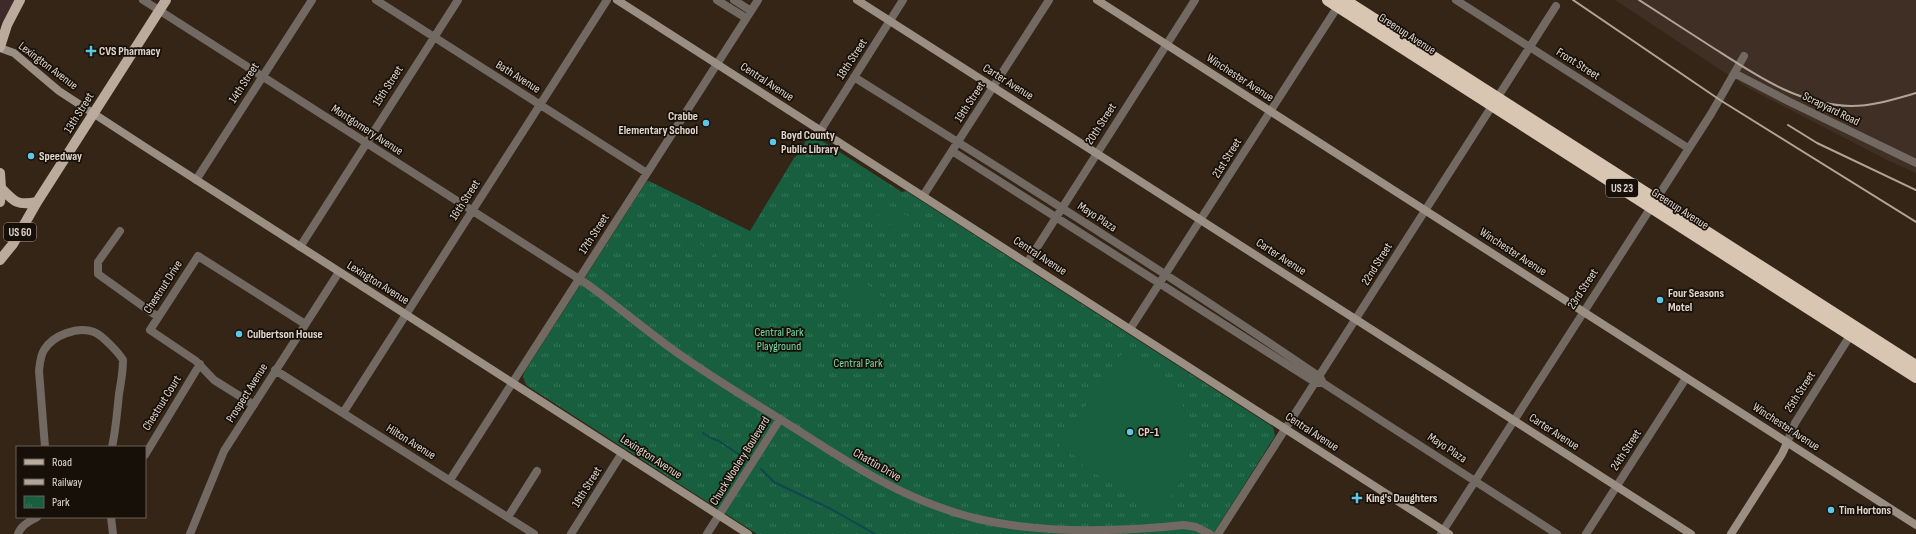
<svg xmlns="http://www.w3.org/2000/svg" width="1916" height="534" viewBox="0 0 1916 534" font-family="'Sofia Sans Condensed',sans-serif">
	<defs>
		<pattern id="park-tufts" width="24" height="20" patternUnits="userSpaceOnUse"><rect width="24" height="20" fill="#175f3e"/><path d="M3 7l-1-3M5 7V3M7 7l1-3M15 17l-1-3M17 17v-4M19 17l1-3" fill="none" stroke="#387559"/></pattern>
	</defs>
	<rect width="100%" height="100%" fill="#342517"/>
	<!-- commercial -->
	<path fill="#3e2a2a" d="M0,0h20l-20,24z"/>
	<!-- industrial -->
	<path fill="#3f2f25" d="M1615,0h301v173l-27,-12 -141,-73z"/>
	<!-- park -->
	<path fill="url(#park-tufts)" d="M810,133l92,59 4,-1 367,236 2,9 -62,98h-456l-231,-149 -3,-8 2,-6 122,-190h2l101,50 44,-73c10,-8 9,-14 16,-25z"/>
	<!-- pitch -->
	<path fill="#175f3e" d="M886,203l10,6 -13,21 -10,-6z
		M899,211l10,6 -14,21 -9,-6z
		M691,239l23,14 -7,11 -23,-14z
		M863,281l23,19 -12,13 -22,-18z
		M1125,349c16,10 32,20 44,34 23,26 26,68 11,99 -5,10 -13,19 -20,28l-78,-44 2,-4 -17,-11 -6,1 -2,-9 6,-1 11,-17 -2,-2z"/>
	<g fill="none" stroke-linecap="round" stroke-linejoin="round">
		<!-- stream -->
		<path stroke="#104751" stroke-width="2" d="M703,433l8,5 8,3 25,17
			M761,469l13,13 10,5 47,22 44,25"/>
		<!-- street -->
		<path stroke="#726a62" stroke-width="8" d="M143,0l444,284c29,21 56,44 85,65 40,29 83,54 124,80 59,38 112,73 182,90 66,15 139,13 206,6l12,2 14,7
			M376,0l271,173
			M717,0l29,18
			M734,0l17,11
			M1456,0l232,148
			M1736,74l52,27 128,62
			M854,77c156,98 313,196 466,300l2,4
			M820,131l83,-131
			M952,151l364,232h7l234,151
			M196,180l116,-180
			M923,196l126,-196
			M120,231l-22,31v12l60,43
			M300,247l158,-247
			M1027,263l168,-263
			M1130,329l210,-326
			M275,370l259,164
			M254,405l-40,-25 -18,-19 -46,-31 48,-74 107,68
			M343,413l264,-413
			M1787,443l8,-20 58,-92
			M45,447l-6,-76c1,-8 1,-14 5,-21 9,-15 34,-24 50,-18 8,3 25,21 29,28 0,12 -2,22 -4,34 -2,18 -3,35 -7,53
			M145,455l55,-91
			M450,480l308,-480
			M111,517l2,17
			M508,517l29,-46
			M18,534c3,-9 11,-12 19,-17
			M190,534l34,-83 115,-179
			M571,534l51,-81
			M707,534l73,-115
			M1218,534l338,-528
			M1441,534l270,-420 33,-58
			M1586,534l100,-156"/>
		<!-- secondary -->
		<path stroke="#9b8e83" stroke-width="8" d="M617,0l832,534
			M857,0l834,534
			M1097,0l819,525
			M0,48l14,5 45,38 86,56 603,387
			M1731,534l51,-80 5,-11"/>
		<!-- primary -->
		<path stroke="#bbab9c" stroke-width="10" d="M0,47l7,-22 13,-25
			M0,173l1,15 -1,14
			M1,188c13,14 17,18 36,14
			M0,260l13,-16 24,-42 129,-202"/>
		<!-- highway -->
		<path stroke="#d8c5b2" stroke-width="12" d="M1328,0l588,377
			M1344,0l572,366"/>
		<!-- rail -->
		<path stroke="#b0a499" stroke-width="2" d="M1573,0l147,100 196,122
			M1639,0c25,16 51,33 76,49 42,27 84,56 136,57 22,0 44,-7 65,-13
			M1788,125l29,18 99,47"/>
	</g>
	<!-- markers -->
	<g fill="#5dc7e8" stroke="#171009" stroke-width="1.5">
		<path d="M89 45h4v4h4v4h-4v4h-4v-4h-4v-4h4z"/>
		<circle cx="706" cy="123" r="4"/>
		<circle cx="773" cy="142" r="4"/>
		<circle cx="31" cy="156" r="4"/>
		<circle cx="1660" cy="300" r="4"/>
		<circle cx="239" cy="334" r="4"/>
		<circle cx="1130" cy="432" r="4"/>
		<path d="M1355 492h4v4h4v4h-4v4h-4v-4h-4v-4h4z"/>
		<circle cx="1831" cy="510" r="4"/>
	</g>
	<g text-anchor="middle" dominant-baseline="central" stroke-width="3.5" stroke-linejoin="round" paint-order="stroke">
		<!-- shield labels -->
		<g fill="#171009" stroke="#a49b92" stroke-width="1">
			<rect x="1606" y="179" width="32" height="18" rx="3"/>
			<rect x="4" y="223" width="32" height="18" rx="3"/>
		</g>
		<g font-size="11" font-weight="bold" fill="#e1d6cd">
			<text x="1622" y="188">US 23</text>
			<text x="20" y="232">US 60</text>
		</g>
		<!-- street labels -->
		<g font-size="12" fill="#e1d6cd" stroke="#171009">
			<text transform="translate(1407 34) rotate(33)">Greenup Avenue</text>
			<text transform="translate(852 59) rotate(-57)">18th Street</text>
			<text transform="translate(1578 64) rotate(32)">Front Street</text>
			<text transform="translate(48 66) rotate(37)">Lexington Avenue</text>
			<text transform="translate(518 77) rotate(32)">Bath Avenue</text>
			<text transform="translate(1240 78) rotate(33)">Winchester Avenue</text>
			<text transform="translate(767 82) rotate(33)">Central Avenue</text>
			<text transform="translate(1008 82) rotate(32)">Carter Avenue</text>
			<text transform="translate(244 83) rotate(-57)">14th Street</text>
			<text transform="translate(388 86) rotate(-57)">15th Street</text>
			<text transform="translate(970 102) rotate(-57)">19th Street</text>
			<text transform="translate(1831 109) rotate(26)">Scrapyard Road</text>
			<text transform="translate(79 113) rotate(-58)">13th Street</text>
			<text transform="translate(1101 124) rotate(-57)">20th Street</text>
			<text transform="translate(367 130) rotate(33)">Montgomery Avenue</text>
			<text transform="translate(1227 158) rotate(-58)">21st Street</text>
			<text transform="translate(465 200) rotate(-57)">16th Street</text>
			<text transform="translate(1680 209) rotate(33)">Greenup Avenue</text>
			<text transform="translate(1097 217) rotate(33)">Mayo Plaza</text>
			<text transform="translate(594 234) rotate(-57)">17th Street</text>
			<text transform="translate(1513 252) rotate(33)">Winchester Avenue</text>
			<text transform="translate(1040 256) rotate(33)">Central Avenue</text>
			<text transform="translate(1281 257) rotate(33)">Carter Avenue</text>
			<text transform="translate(1377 264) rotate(-58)">22nd Street</text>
			<text transform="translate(378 283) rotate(32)">Lexington Avenue</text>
			<text transform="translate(163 287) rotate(-57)">Chestnut Drive</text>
			<text transform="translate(1583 289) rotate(-57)">23rd Street</text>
			<text transform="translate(1800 392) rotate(-57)">25th Street</text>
			<text transform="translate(247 393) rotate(-58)">Prospect Avenue</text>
			<text transform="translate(162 403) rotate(-58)">Chestnut Court</text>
			<text transform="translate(1786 427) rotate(33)">Winchester Avenue</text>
			<text transform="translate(1312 432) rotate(33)">Central Avenue</text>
			<text transform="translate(1554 432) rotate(33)">Carter Avenue</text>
			<text transform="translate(411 442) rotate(32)">Hilton Avenue</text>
			<text transform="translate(1447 448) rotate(33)">Mayo Plaza</text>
			<text transform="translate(1626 450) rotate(-57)">24th Street</text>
			<text transform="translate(651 457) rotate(33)">Lexington Avenue</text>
			<text transform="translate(740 461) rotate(-58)">Chuck Woolery Boulevard</text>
			<text transform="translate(877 465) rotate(30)">Chattin Drive</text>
			<text transform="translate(587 487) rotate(-58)">18th Street</text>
		</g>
		<!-- poi labels -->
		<g font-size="12" font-weight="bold" fill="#e1d6cd" stroke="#171009" text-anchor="start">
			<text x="99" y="51">CVS Pharmacy</text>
			<text x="698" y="116" text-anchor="end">Crabbe<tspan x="698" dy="14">Elementary School</tspan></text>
			<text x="781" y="135">Boyd County<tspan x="781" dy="14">Public Library</tspan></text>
			<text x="39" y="156">Speedway</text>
			<text x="1668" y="293">Four Seasons<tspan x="1668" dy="14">Motel</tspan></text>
			<text x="247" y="334">Culbertson House</text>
			<text x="1138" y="432">CP-1</text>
			<text x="1366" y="498">King's Daughters</text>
			<text x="1839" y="510">Tim Hortons</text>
		</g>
		<!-- park labels -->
		<g font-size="12" fill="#75dca5" stroke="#171009">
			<text x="779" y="332">Central Park<tspan x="779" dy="14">Playground</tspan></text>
			<text x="858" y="363">Central Park</text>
		</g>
	</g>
	<!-- legend -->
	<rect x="16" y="446" width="130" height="72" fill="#171009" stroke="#685f57"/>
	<rect x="24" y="459" width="20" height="6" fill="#bbab9c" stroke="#685f57"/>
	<text x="52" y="466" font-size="12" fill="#e1d6cd">Road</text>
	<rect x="24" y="479" width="20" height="6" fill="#b0a499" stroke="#685f57"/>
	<text x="52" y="486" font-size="12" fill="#e1d6cd">Railway</text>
	<rect x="24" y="496" width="20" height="12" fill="url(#park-tufts)" stroke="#685f57"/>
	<text x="52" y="506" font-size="12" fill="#e1d6cd">Park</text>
</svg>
